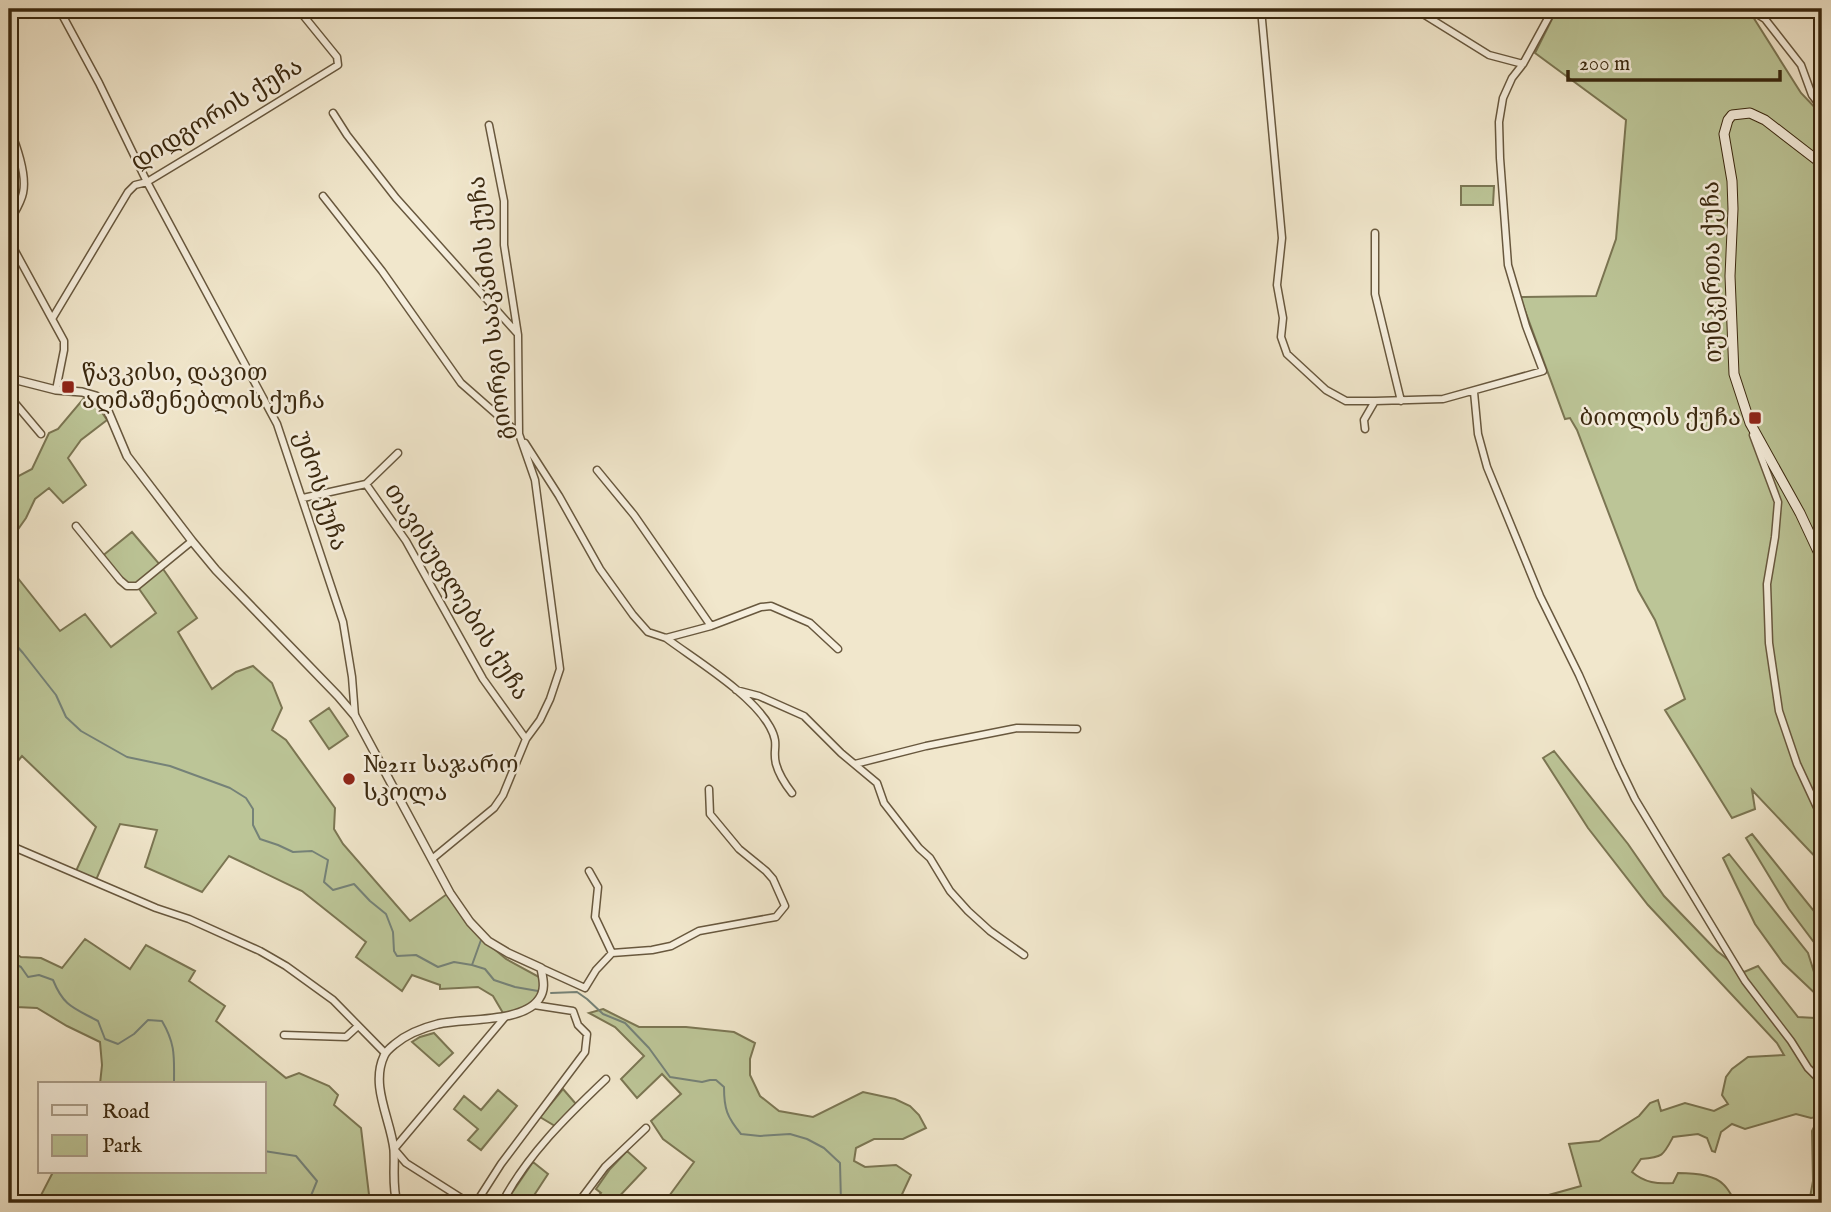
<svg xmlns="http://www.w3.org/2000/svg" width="1831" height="1212" viewBox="0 0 1831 1212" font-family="'IM FELL English','Noto Serif Georgian',serif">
	<rect width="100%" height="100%" fill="#f1e7cc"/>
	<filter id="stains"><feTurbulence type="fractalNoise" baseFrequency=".00286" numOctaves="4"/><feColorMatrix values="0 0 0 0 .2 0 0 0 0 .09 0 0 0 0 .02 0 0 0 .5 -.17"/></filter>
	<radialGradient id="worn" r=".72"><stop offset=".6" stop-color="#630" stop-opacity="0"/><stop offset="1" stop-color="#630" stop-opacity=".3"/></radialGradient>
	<!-- green -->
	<path fill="#bcc597" stroke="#7b7653" stroke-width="2" d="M1557,9h191l53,84 21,22v749l-70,-74 3,19 -23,9 -67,-108 20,-11 -30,-79 -17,-30 -61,-160 -7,-12 -5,1 -45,-122 76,-1 20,-57 10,-119 -91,-67z
		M1461,186h33l-1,19h-32z
		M84,398c11,2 17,13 23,22l-26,20 -13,18 18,27 -23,18 -14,-15 -14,11 -9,19 -17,24v-61l23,-12 17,-36 9,-4z
		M132,532l29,34 36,52 -19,14 34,57 24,-17 17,-6 19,17 10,25 -10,22 14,10 49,68 -1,21 9,15 67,77 37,-27 39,48 20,17 33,18c9,24 -16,34 -36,36l-10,-17 -15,-9 -38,2v-4l-28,-10 -10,16 -46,-34 10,-15 -64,-51 -73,-35 -27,36 -57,-25 12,-37 -37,-6 -24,56 -20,-9 20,-44 -74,-71 -9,11 -4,-3v-197l51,64 25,-17 26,33 45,-34 -19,-27h-10l-26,-29z
		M329,708l19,28 -19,13 -19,-28z
		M1554,751l74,93 36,52 53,55 27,21 14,-6 40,51 17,1 7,10v88l-11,2 -15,-4 -51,15 -13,-5 -11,8 -6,20 -3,-1 -5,-13 -9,-4 -25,3c-10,19 -10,20 -32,22l-9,13c13,11 25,12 41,11l5,-10c14,0 35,1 45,11 6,5 9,14 14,19h-217l61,-17 -12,-42 30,-3 40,-25 11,-13 8,-3 3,11 24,-8 29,8 14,-7 -6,-9 4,-18 6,-8 16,-12 36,-2 -7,-12 -129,-138 -60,-77 -45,-70z
		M1752,834l70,87v32l-33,-44 -43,-71z
		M1729,854l79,99 6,19 8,9v19l-39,-37 -28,-39 -32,-66z
		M85,939l45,30 16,-24 49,26 -6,10 36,25 -9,15 70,57 13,-5 30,13 9,9 -4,10 27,23 9,75h-333l16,-31h211v-88h-164l2,-19 -2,-23 -33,-16 -30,-18 -21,-1 -7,-2v-55l12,7 20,1 21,10z
		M603,1009l36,18h47l48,5 21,11 -5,16v16l10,21 19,15 34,6 50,-25 32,7 15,7 9,9 7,13 -23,11h-29l-18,9 -2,13 11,6 31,-2 15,10 -13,28h-234l30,-41 -31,-23 -12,-18 30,-27 -19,-20 -25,24 -16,-19 23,-23 -29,-29 -26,-14z
		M434,1033l19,20 -14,13 -27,-24 8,-5z
		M563,1089l13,15 -21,22 -15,-9z
		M498,1090l19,16 -36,44 -13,-10 10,-11 -24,-20 10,-13 17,14z
		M1815,1125l7,1v77h-13l4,-22 -1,-50z
		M627,1151l19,17 -33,35h-29l4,-5 6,3 7,-8 -5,-4 14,-20z
		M533,1162l15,12 -19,29h-24z"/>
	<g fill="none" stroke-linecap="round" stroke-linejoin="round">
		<!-- stream -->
		<path stroke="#758278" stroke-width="2" d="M9,637l14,16 33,42 10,22 15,14 46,26 43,9 60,22 16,10 7,11v16l7,14 18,6 15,7 19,-1 16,9 -4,22 9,8 21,-6 16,17 16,13 7,18 1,19 3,5 19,-1 22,12 16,-5 18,3 13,4 9,11 21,7 23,4
			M9,961l12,6 7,10 11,-2 14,5c11,27 21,28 45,41l7,18 13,5 16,-10 14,-14 14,1c14,24 12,36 12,63
			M472,965l9,-25
			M551,993l26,-1 10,7 16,15 22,9 24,25 21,29 32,5 8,-2h6l8,7c0,22 3,30 17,47l19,2 30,-2 17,5 17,9 16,15 1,40
			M264,1151l32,5 21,25 -9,22"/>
		<!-- minor casing -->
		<g stroke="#68583e" stroke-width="9">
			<path id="minor" d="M59,9l40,74 48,99 130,242 66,198 9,55 3,39
				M1261,9l21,229 -5,47 6,33 -2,19 6,17 39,36 20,11h29
				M1415,9l74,46 34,9
				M1752,9l5,5 8,5 36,46 11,30 10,13
				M333,113l14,22 49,63 121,135
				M9,127c7,17 18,48 14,66 -2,10 -9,20 -14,30
				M323,196l59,75 79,112 58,51
				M1375,233v61l26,107
				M9,240l43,79
				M56,390l8,-40v-9l-12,-22 76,-127 7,-7 12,-3 53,-32 138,-85 -1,-8 -39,-48
				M1474,392l4,42 9,33 53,129 39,79 40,91 16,33 110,182 46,60 17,27 14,14
				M9,396l32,38
				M1365,429l-1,-9 11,-19 68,-2 100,-28 -17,-45 -18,-61 -8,-107 -1,-36 4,-24 9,-20 11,-14 30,-55
				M1753,435l25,67 -3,35 -8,47 2,59 10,68 18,53 25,54
				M525,443l34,53 41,73 33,46 15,17 18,6 45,-12 50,-19 10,-1 39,17 28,26
				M597,470l37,45 77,111
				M366,484l32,-31
				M303,498l63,-14 40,57 77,138 43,60
				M76,526l44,54 7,6h10l55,-45
				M666,638c31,23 86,56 104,89 10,18 2,22 6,37 3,11 9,20 16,29
				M736,690l23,6 45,20 37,37 36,30 7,20 35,45 11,10 20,33 18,20 22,20 34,24
				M855,764l71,-18 91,-18 60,1
				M9,845l147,63 33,11 71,32 26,15 47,34 52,53
				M432,859l62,-51 9,-13 23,-56 14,-19 10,-21 10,-30 -25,-189 -16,-46 -1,-99 -14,-90v-44l-15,-76
				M589,871l9,16 -3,30 17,36
				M541,968l44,20 11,-18 16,-17 40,-3 19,-4 28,-15 77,-14 9,-11 -12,-27 -7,-8 -27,-22 -29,-35 -1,-25
				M284,1035l62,2 12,-11
				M469,1203l-63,-40 -12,-14 111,-132
				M476,1203l25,-39 84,-112 2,-18 -9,-9 -5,-14 -39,-6
				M502,1203c25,-48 65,-87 104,-124
				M578,1203l27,-36 41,-39"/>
		</g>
		<!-- tertiary casing -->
		<g stroke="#68583e" stroke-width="10">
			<path id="tertiary" d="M9,378l47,12 26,2 14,4 9,8 22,52 65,85 24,29 122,126 17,20 95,177 20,29 18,19 20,12 33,15c2,11 5,21 -2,31 -16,24 -74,19 -101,25 -16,4 -31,10 -43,20 -5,4 -9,7 -11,12 -14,30 7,64 10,94 1,19 -2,35 3,53"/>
		</g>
		<!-- secondary casing -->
		<g stroke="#3a280f" stroke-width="11">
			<path id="secondary" d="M1822,164l-57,-44 -15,-7 -18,2 -4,5 -4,14 8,47 1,28 -3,67 4,98 16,49 50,90 22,47"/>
		</g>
		<!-- minor -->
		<use href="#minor" stroke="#f6efde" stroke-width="6"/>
		<!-- tertiary -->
		<use href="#tertiary" stroke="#f6efde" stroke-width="7"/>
		<!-- secondary -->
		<use href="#secondary" stroke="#f6efde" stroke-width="9"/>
	</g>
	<!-- markers -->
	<g fill="#8f2418" stroke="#f6efde" stroke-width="2.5">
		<rect x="61" y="380" width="14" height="14" rx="3.5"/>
		<rect x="1748" y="411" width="14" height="14" rx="3.5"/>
		<circle cx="349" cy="779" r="7"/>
	</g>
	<g text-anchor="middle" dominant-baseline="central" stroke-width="5" stroke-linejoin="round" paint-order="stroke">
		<!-- street labels -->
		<g font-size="24" fill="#3a280f" stroke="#f6efde">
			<text transform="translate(217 115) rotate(-31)">დიდგორის ქუჩა</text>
			<text transform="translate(1713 272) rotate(-91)">იუნკერთა ქუჩა</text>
			<text transform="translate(491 308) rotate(-96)">გიორგი სააკაძის ქუჩა</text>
			<text transform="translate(320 491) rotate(72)">უძოს ქუჩა</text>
			<text transform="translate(456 592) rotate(58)">თავისუფლების ქუჩა</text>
		</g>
		<!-- poi labels -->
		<g font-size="24" fill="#3a280f" stroke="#f6efde" text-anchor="start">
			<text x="82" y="373">წავკისი, დავით<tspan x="82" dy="28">აღმაშენებლის ქუჩა</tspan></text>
			<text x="1741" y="418" text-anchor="end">ბიოლის ქუჩა</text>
			<text x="363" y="765">№211 საჯარო<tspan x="363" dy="28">სკოლა</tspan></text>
		</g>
	</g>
	<!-- margin -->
	<rect width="1831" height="1212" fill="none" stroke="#f1e7cc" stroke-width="35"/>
	<rect x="10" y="10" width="1810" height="1191" fill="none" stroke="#3a280f" stroke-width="3.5"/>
	<rect x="18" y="18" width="1796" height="1177" fill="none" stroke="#3a280f" stroke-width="2"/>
	<!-- legend -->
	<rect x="38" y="1082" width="228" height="91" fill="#f6efde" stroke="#ab9f8b" stroke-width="2"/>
	<rect x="52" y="1105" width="35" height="10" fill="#f6efde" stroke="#ab9f8b" stroke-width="2"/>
	<text x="102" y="1118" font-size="21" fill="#3a280f">Road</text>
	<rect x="52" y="1135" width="35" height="21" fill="#bcc597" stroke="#ab9f8b" stroke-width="2"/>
	<text x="102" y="1152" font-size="21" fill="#3a280f">Park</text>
	<!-- scale -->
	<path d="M1568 70v10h212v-10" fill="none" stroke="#3a280f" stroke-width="3.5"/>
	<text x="1579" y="70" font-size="21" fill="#3a280f" stroke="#f6efde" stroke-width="5" paint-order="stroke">200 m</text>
	<rect width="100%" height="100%" filter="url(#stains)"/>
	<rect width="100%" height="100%" fill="url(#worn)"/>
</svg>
